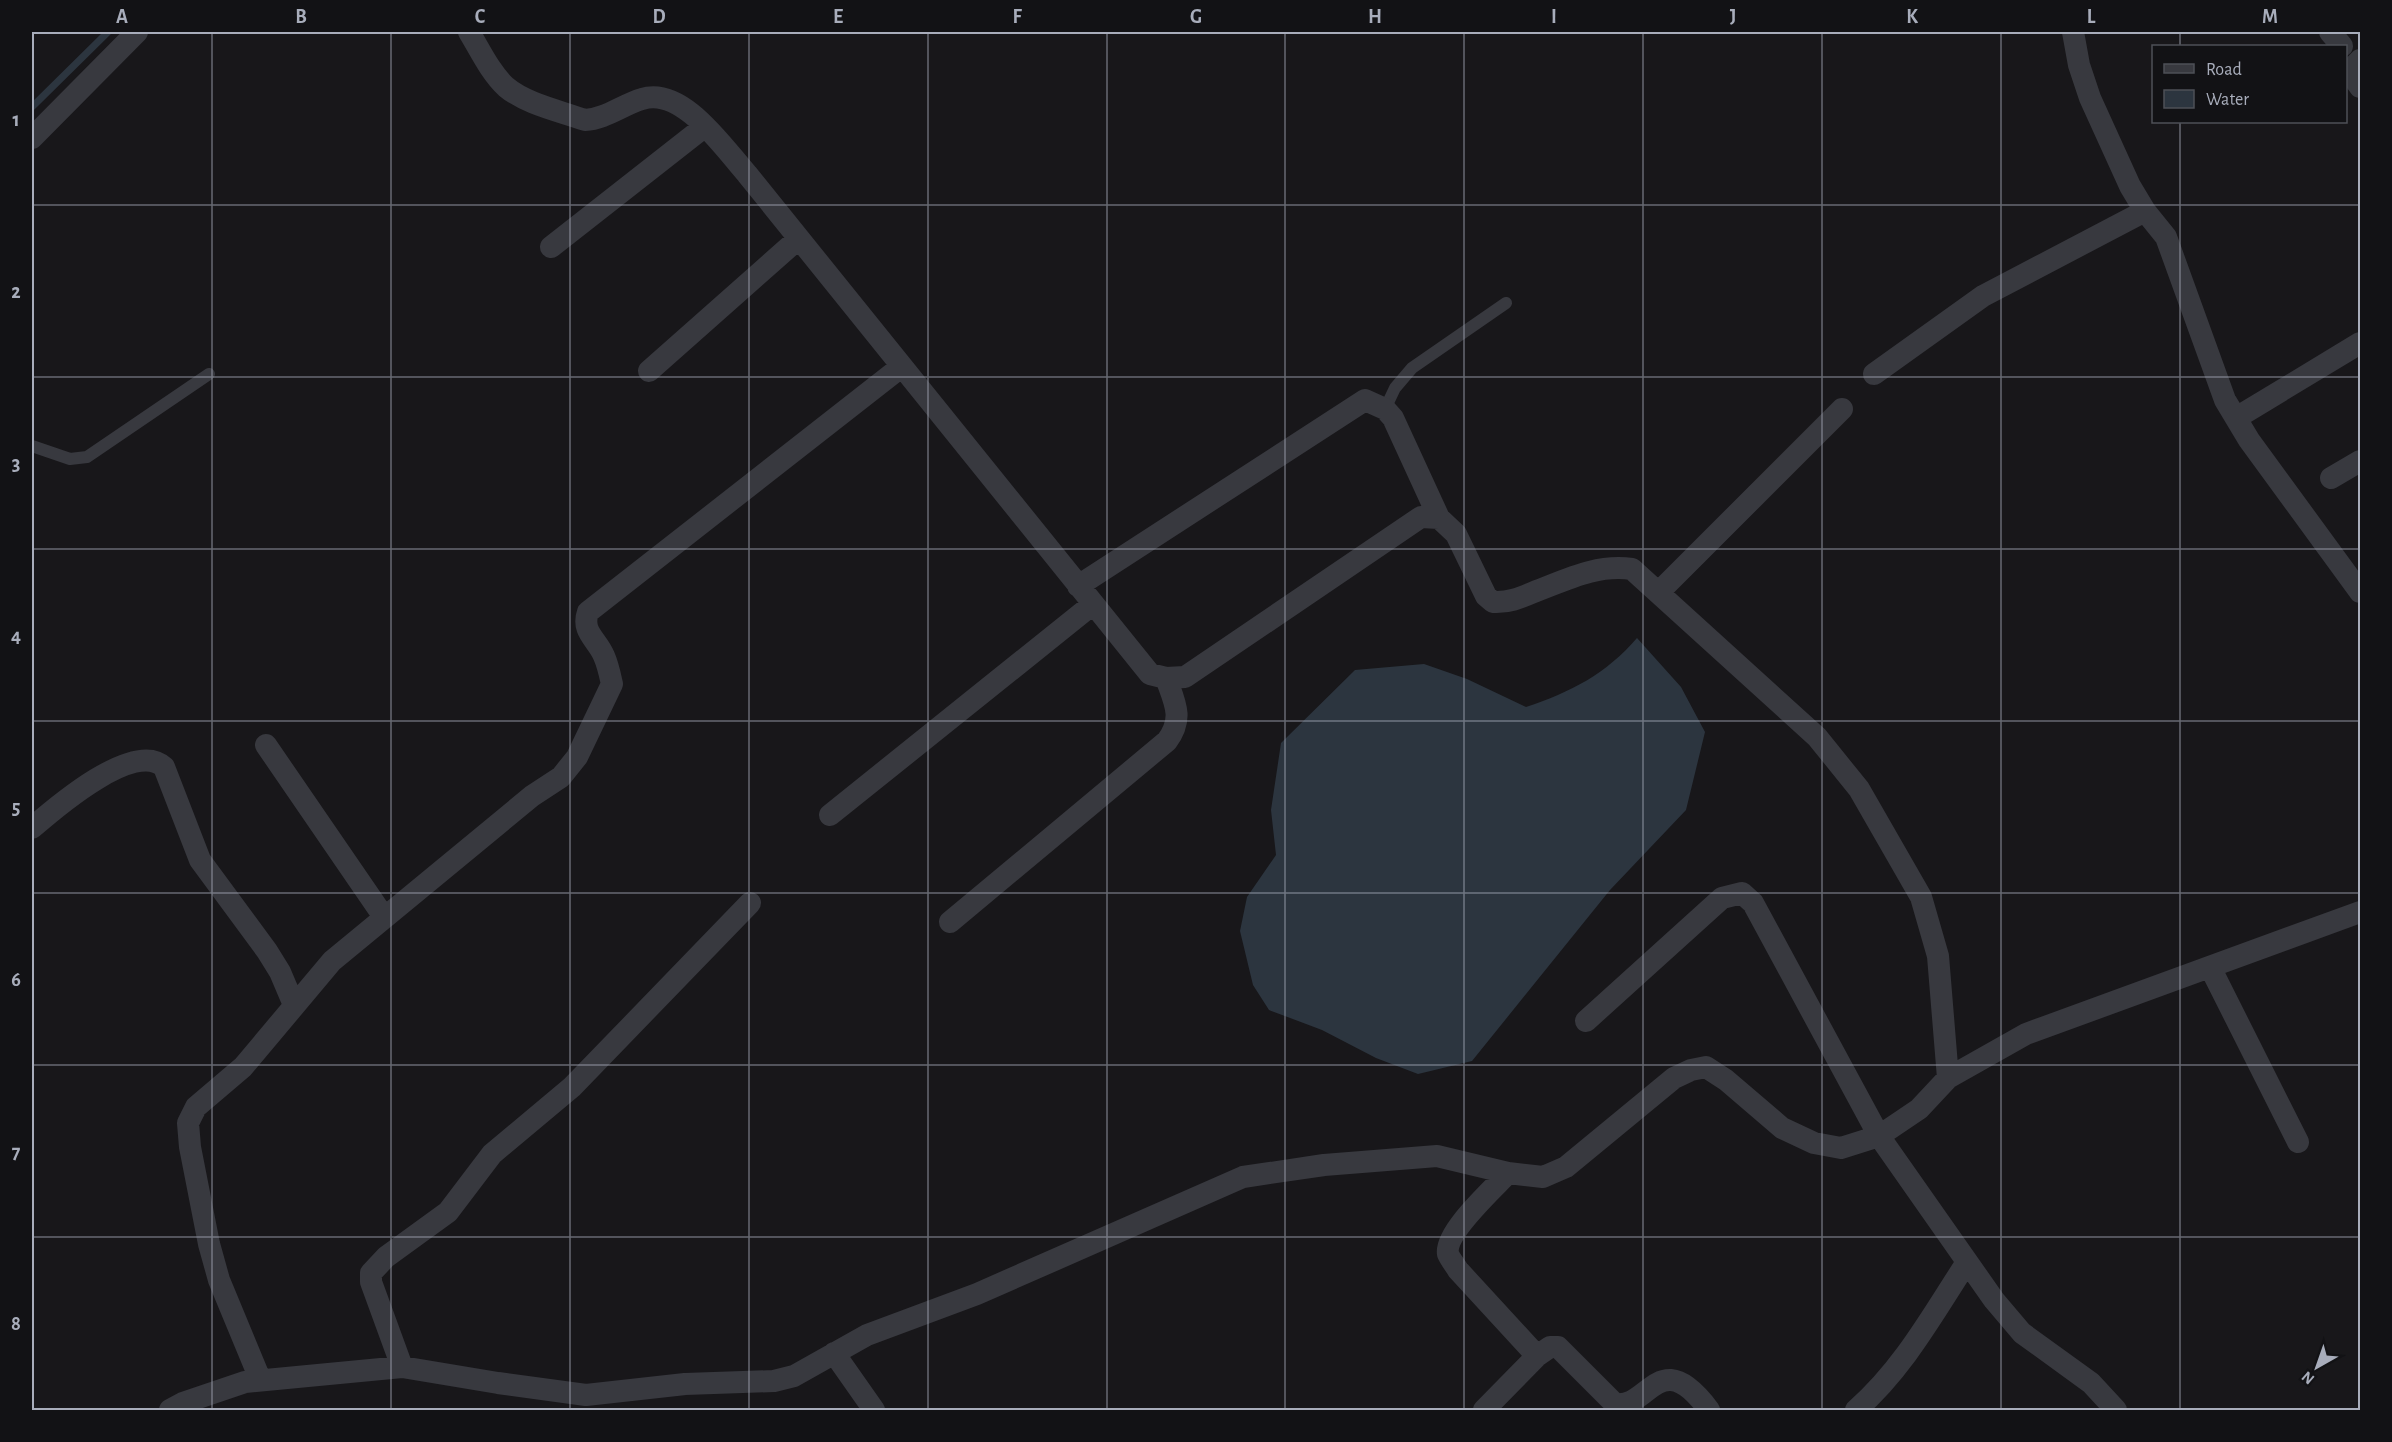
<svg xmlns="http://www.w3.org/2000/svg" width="2392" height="1442" viewBox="0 0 2392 1442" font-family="'Alegreya Sans',sans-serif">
	<rect width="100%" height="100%" fill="#18171a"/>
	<!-- water -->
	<path fill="#2c353f" d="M1637,638l44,49 24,45 -19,78 -76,80 -138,171 -54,13 -42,-16 -54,-28 -53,-20 -16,-25 -13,-54 7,-34 29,-42 -5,-45 10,-67 74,-73 69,-6 43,15 59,28c45,-15 80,-33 111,-69z"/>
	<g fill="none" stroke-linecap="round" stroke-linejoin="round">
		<!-- stream -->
		<path stroke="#2c353f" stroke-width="7" d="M32,107l76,-75"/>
		<!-- service -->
		<path stroke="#38393f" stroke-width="12" d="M1385,409l10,-21 17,-20 94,-65
			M32,446l38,13 17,-2 122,-83"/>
		<!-- minor -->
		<path stroke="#38393f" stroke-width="22" d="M469,32c11,18 21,40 37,55 20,17 54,24 79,33 20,-1 37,-15 57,-21 40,-13 81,48 105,75l403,500 16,4 19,-1 236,-160 18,1 17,16 30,62 7,6c15,1 27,-4 41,-10 32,-12 62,-28 98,-23l185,168 42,52 62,108 17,59 10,122
			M2073,32l6,33 11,33 40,88 15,25 21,26 59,163 24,40 111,152
			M2330,32l12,14
			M2360,60l-4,4 -4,12 8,11
			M32,138l105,-106
			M551,247l153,-120
			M649,371l149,-132
			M1874,374l109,-78 162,-85
			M2236,418l124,-75
			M2331,478l29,-17
			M1078,586l287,-186 20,9 8,9 46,100
			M1660,591l182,-182
			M266,745l118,172
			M830,815l263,-211
			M32,828c23,-20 103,-89 132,-61l36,93 67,91 13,21 14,33
			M950,922l217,-181c17,-23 8,-38 -1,-63
			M2210,967l88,175
			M1586,1021l136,-123 20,-5 11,10 126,233 115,164 28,33 69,50 25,27
			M834,1353l40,57
			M1537,1356l13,-9h8l57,57c34,6 44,-61 94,6
			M402,1367l-31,-85v-9l15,-16 62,-45 44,-58 80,-67 178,-184
			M260,1379l-41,-99 -10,-36 -19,-97 -2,-24 8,-16 47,-40 89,-106 200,-165 29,-19 16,-20 35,-73c-2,-9 -4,-19 -8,-28 -7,-17 -23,-24 -16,-44l313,-245
			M170,1410l13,-7 62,-21 157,-15 96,16 88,12 99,-11 89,-3 20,-5 73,-41 110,-41 266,-117 81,-12 113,-9 71,17 35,4 23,-10 108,-89 17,-8 15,-3 20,13 56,48 32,15 27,5 38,-12 40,-27 29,-31 78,-44 334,-122
			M1484,1410l53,-54 -79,-86c-3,-5 -8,-11 -10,-16 -4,-21 45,-65 60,-81
			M1856,1410c47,-41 77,-96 111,-148"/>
	</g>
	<!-- grid -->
	<path fill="none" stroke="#a8adbb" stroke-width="1.5" stroke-opacity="0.55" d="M212,32v1378M391,32v1378M570,32v1378M749,32v1378M928,32v1378M1107,32v1378M1285,32v1378M1464,32v1378M1643,32v1378M1822,32v1378M2001,32v1378M2180,32v14M2180,122v1288M32,205h2328M32,377h2328M32,549h2328M32,721h2328M32,893h2328M32,1065h2328M32,1237h2328"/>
	<!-- border -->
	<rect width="2392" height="1442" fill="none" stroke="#121215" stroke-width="66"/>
	<!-- legend -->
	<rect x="2152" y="45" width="195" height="78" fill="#121215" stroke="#4e5057" stroke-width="1.5"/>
	<rect x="2164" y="64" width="30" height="9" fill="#38393f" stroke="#4e5057" stroke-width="1.5"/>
	<text x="2206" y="75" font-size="18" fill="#a8adbb">Road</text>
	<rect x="2164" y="90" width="30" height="18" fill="#2c353f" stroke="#4e5057" stroke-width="1.5"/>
	<text x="2206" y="105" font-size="18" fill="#a8adbb">Water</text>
	<!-- north arrow -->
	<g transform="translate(2317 1367) rotate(220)" stroke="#121215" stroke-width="4.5" paint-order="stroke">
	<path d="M0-4.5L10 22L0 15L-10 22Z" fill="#a8adbb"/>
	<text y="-9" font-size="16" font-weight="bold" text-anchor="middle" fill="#a8adbb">N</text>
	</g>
	<rect x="33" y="33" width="2326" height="1376" fill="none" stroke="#a8adbb" stroke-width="2"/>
	<g font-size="20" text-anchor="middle" font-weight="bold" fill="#a8adbb">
		<text x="122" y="23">A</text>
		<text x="301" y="23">B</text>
		<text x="480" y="23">C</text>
		<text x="659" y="23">D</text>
		<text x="838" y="23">E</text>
		<text x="1017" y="23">F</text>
		<text x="1196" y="23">G</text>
		<text x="1375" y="23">H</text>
		<text x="1554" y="23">I</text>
		<text x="1733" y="23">J</text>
		<text x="1912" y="23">K</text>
		<text x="2091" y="23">L</text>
		<text x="2270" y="23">M</text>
		<text x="16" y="126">1</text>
		<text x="16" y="298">2</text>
		<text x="16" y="470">3</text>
		<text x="16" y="642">4</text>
		<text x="16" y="814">5</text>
		<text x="16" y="986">6</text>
		<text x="16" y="1158">7</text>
		<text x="16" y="1330">8</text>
	</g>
</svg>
